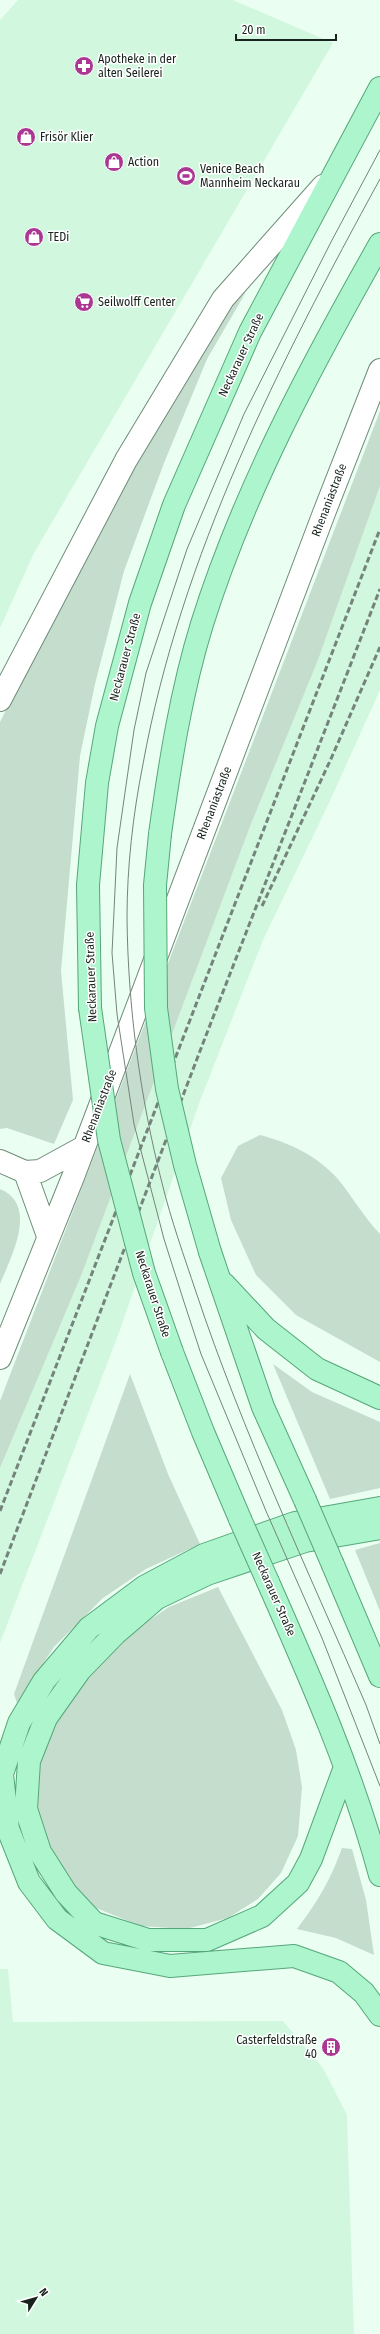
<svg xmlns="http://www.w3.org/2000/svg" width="380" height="2334" viewBox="0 0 380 2334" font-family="'Fira Sans Condensed',sans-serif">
	<rect width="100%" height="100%" fill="#ebfef2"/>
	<!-- built -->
	<path fill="#d1f8df" d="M18,0h215l100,43 -299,510 -34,75v-608z
		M380,486v204l-51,113 -66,137 -63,161 -83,237 -117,305v-175l81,-192 170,-452 67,-164z
		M0,1969h8l5,53 270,-1 40,47 24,47 7,219h-354z"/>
	<!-- green -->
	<path fill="#c4ddcd" d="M246,292l-39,67 -43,104 -40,108 -29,113 -15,72 -19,215 12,129 -19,44 -47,-16 -7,1v-407l149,-294 63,-102z
		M380,411v75l-62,174 -67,164 -170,452 -81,192v-67z
		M260,1135c30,8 56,20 77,43 15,18 26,38 43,56v128l-84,-47 -40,-40 -25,-55 -10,-42 17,-32z
		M0,1189c39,16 11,68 0,95z
		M273,1364l39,28 68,30v66l-50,11z
		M130,1374l38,100 32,70 -54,25 -43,29 -49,49 -37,56 -3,-9z
		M380,1543v68l-25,-61z
		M218,1587l64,123 14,40 6,37 -4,49 -17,37 -23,26 -30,19 -42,11 -45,-3 -45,-18 -29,-31 -17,-27 -14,-42 2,-43 15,-38 26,-43 50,-50 40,-27z
		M342,1848l10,1 14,51 8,55 -38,-17 -39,-9c21,-28 33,-48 45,-81z"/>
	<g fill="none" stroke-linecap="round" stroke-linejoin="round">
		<!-- minor casing -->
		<g stroke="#6f8b7a" stroke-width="24">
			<path id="minor" d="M0,700l126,-240 97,-161 100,-113
				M0,1161l25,11 15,-1 44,-24
				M25,1172l23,64
				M0,1358l73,-181 251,-664 56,-143"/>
		</g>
		<!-- major casing -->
		<g stroke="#55a77a" stroke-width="24">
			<path id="major" d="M160,834c10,-71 21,-142 42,-210 42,-134 109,-258 178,-380
				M90,1008l-2,-123 9,-102 10,-57 33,-123 34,-98 76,-173 130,-244
				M210,1252l53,155 42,93
				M224,1284l42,45 51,40 63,29
				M172,1352l31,80 37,87
				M380,1508l-85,15 -91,32 -60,32 -55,41 -45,53 -25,42 -17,51 6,55 21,53 28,37 46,34 67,13 124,-10 45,16 25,21 16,22
				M333,1565l47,111
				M268,1582c42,95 85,192 112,293
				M345,1767l-34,92 -13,24 -36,33 -55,24h-59l-54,-17 -28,-30 -26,-41 -14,-43 3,-48 17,-43 34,-48 35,-36 42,-36 50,-24 98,-33 75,-13"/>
		</g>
		<!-- minor -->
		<use href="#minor" stroke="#fff" stroke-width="22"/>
		<!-- major -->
		<use href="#major" stroke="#adf5cd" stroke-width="22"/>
		<!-- tram -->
		<path stroke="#75847b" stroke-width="1" d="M380,150l-49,92 -87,172 -57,135 -41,124 -12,57 -17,118 -5,105 5,61 17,110 30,115 20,63 17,52 65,157 56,127 58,148
			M380,179c-101,185 -199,376 -237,585 -10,50 -16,103 -16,154 1,89 13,179 35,265 9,37 22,73 34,109 47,141 111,276 170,413l14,39"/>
		<!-- rail -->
		<path stroke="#75847b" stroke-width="3" stroke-dasharray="6 3" stroke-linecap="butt" d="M262,906l68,-145 50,-114
			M0,1511l380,-982
			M0,1574l205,-536 175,-449"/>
		<!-- major-bridge casing -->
		<g stroke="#55a77a" stroke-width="24" stroke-linecap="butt">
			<path id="major-bridge" d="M160,834l-5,51 1,123 11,81 18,76 25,87
				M90,1008l19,132 35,133 28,79
				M305,1500l28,65
				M240,1519l28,63"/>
		</g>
		<!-- major-bridge -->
		<use href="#major-bridge" stroke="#adf5cd" stroke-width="22"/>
	</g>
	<!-- icons -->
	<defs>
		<g id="pharmacy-disc" transform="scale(1)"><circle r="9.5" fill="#aa3892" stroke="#fff"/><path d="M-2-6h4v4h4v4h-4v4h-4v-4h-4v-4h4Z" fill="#fff"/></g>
		<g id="shop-disc" transform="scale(1)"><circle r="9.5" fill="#aa3892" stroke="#fff"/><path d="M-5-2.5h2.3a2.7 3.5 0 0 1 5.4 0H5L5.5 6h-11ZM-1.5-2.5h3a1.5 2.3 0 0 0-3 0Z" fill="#fff"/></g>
		<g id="stadium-disc" transform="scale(1)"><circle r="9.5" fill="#aa3892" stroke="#fff"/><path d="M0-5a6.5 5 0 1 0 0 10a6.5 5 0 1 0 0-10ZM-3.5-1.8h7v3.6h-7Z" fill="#fff"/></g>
		<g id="supermarket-disc" transform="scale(1)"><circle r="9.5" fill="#aa3892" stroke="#fff"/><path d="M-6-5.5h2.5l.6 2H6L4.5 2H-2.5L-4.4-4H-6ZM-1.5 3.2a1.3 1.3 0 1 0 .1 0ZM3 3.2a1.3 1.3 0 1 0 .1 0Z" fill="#fff"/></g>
		<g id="building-disc" transform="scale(1)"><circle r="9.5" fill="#aa3892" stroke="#fff"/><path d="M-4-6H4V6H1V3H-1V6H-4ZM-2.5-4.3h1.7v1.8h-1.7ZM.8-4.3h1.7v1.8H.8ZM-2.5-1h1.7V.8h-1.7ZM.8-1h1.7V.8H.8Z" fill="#fff"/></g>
	</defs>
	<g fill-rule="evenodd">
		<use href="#pharmacy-disc" x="84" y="66"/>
		<use href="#shop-disc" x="26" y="137"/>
		<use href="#shop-disc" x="114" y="162"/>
		<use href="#stadium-disc" x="186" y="176"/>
		<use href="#shop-disc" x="34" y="237"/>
		<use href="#supermarket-disc" x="84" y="302"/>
		<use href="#building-disc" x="331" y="2047"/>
	</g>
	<g text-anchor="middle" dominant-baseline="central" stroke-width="3" stroke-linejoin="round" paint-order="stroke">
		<!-- poi labels -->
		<g font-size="12" fill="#17231c" stroke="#fff" text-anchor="start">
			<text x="98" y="59">Apotheke in der<tspan x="98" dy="14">alten Seilerei</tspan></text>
			<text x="40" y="137">Frisör Klier</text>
			<text x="128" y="162">Action</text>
			<text x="200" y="169">Venice Beach<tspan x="200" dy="14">Mannheim Neckarau</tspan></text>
			<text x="48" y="237">TEDi</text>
			<text x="98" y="302">Seilwolff Center</text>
			<text x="317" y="2040" text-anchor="end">Casterfeldstraße<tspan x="317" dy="14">40</tspan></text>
		</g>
		<!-- street labels -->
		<g font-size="12" fill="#17231c" stroke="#fff">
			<text transform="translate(241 355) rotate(-65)">Neckarauer Straße</text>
			<text transform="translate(329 500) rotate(-69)">Rhenaniastraße</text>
			<text transform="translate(125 657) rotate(-75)">Neckarauer Straße</text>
			<text transform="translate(214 803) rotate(-69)">Rhenaniastraße</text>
			<text transform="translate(91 977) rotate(-92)">Neckarauer Straße</text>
			<text transform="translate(99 1106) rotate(-69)">Rhenaniastraße</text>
			<text transform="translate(153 1294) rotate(72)">Neckarauer Straße</text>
			<text transform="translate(274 1594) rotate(66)">Neckarauer Straße</text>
		</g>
	</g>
	<!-- north arrow -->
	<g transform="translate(36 2298) rotate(53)" stroke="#ffffff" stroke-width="3" paint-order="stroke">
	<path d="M0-3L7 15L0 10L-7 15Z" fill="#17231c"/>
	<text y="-6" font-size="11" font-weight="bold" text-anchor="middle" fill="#17231c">N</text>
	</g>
	<!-- scale -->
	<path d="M236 34v6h100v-6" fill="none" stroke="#17231c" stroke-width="2"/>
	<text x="242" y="34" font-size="12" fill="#17231c" stroke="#ffffff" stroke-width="3" paint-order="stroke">20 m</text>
</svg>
